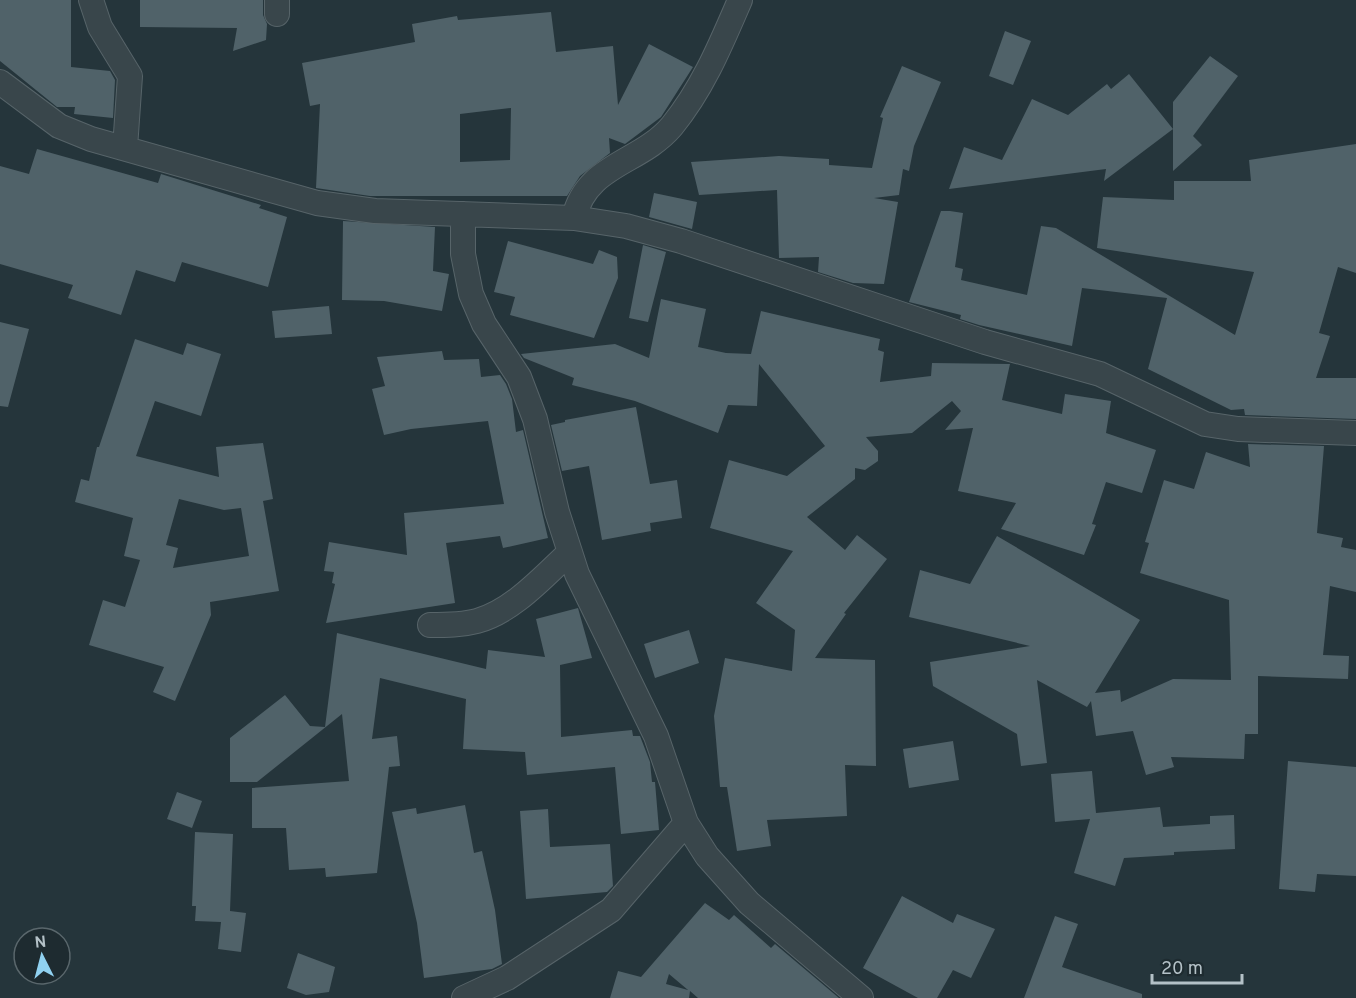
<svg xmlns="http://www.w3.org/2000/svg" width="1356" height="998" viewBox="0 0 1356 998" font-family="Overpass,sans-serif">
	<rect width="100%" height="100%" fill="#25353b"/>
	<!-- building -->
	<path fill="#506269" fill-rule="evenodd" d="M0,0h71v67l39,4 5,9 -2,38 -39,-4 1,-7h-18l-57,-46z
		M140,0h123v15l4,9 -1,16 -33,11 4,-23 -97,-1z
		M551,12l5,40 57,-6 5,59 31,-61 44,23 -32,50 -36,27 -16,-6 1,15 -30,23 -13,20h-197l-54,-8 4,-84 -10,2 -8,-43 113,-21 -3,-18 45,-8 1,4zM511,108l-1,52 -50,2v-48z
		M1005,31l26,10 -18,44 -24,-9z
		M1210,56l28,20 -45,60 9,9 -29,26v-69z
		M902,66l39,16 -27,64 -5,25 -6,-2 -4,26 -25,3 24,4 -14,82 -31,-1 -35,-11 1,-15 -40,1 -2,-68 -78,5 -8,-33 88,-6 50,3v6l43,3 11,-50 -3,-1z
		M1129,74l44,55 -69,52 2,-12 -157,20 15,-42 38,13 30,-61 36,16 39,-31 4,5z
		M1356,144v129l-18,-6 -19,66 11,3 -14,42h40v41l-111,-4 -1,-6 -13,1 -83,-41 19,-71 -85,-10 -10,58 -93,-21 -19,-6 1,-4 -52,-13 32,-91h9l13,2 -8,54 8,2 -2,11 66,15 14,-69 15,2 179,107 19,-63 -157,-24 6,-51 71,3v-19h77l-2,-21z
		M37,149l121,34 3,-9 100,31 -2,3 28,9 -19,70 -86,-25 -7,20 -39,-12 -15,45 -53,-17 5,-13 -73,-21v-98l29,8z
		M654,193l43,9 -5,27 -43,-12z
		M343,221l92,6 -2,44 16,3 -7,37 -58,-10 -42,-1z
		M508,241l85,23 6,-14 18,7 1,21 -24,60 -84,-23 5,-18 -21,-5z
		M643,245l23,7 -18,70 -19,-4z
		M661,299l45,10 -8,38 28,6 25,1 10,-43 119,28 -2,11 6,2 -4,30 51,-6 1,-13 78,1 -8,36 60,14 3,-20 46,7 -5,32 50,17 -14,43 -36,-11 -14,42 4,1 -12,30 -83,-26 15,-26 -58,-12 15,-63 -28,2 16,-19 -9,-10 -40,32 -46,4 12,14v10l-13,9 -10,-2v11l-48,38 38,33 12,-15 30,24 -43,54 2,1 -31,44 60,2 1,106 -31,-1 2,51 -80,4 4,26 -34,5 -10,-64h-7l-6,-71 11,-58 67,13 3,-41 -39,-27 37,-52 -83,-23 19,-68 58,16 38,-30 -66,-82 -2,42 -29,-1 -10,28 -83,-32 -63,-16 2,-7 -50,-20 -3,-4 94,-10 34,14z
		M329,306l3,28 -57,4 -3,-27z
		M0,322l29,7 -21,78 -8,-1z
		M135,339l48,16 4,-12 34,11 -20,62 -46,-15 -19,55 83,21 -3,-30 47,-4 10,56 -10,2 16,90 -69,11 1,13 -36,86 -22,-9 11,-25 -75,-22 14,-45 22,7 15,-47 -16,-4 9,-38 -58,-16 6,-23 8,2 8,-34h2zM179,499l45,11 17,-2 8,48 -76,12 5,-20 -12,-3z
		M442,351l2,9 35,-1 2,18 19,-2 6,9 6,15 4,33 7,-2 25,108 -45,10 -3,-12 -54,7 9,60 -129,20 9,-39 -3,-1 2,-11 -10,-1 5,-29 78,13 -3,-42 100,-9 -16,-83 -77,8 -27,6 -12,-46 13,-3 -8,-29z
		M636,407l14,77 27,-4 5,38 -32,5 1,8 -49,9 -13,-74 -27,5 -11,-46 14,-3v-2z
		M1248,444l76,2 -7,87 26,5 -2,9 15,3v42l-26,-6 -7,69 26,1 -1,23 -90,-3v58h-13l-1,25 -73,-2 3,10 -28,8 -13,-44 -37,5 -5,-35 -4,6 -50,-27 10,83 -26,3 -4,-32 -84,-48 -3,-24 100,-16 -121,-29 11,-47 50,14 27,-48 143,84 -45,73 25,-3 1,12 52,-23 58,1 -2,-80 -89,-27 9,-30 -4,-1 19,-62 30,9 12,-37 44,15z
		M578,608l14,50 -32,7 1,72 71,-7 1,6h7l10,26 2,20h3l4,48 -38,4 -6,-67 -88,8 -2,-23 -62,-3 3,-50 -86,-21 -8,61 25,-3 3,30 -11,1 -12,106 -51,4 -1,-9 -36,2 -3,-42h-34v-40l97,-7 -7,-67 -85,68h-27v-44l55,-43 25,31 15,1 12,-94 149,36 2,-19 57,7 -9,-38z
		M689,630l10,33 -44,15 -11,-34z
		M953,741l6,39 -50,8 -6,-39z
		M1288,761l68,6v109l-39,-2 -2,18 -36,-3z
		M1092,771l4,42 64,-6 3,20 47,-3v-8l24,-1 1,34 -61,3v3l-50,3 -9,28 -41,-13 16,-54 -35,3 -4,-48z
		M177,792l25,9 -10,27 -25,-9z
		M465,805l9,48 8,-2 13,59 7,54 -10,5 -68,9 -7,-55 -25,-111 24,-4 1,6z
		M548,809l2,38 60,-3 3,42 -6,6 -81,7 -6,-88z
		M195,832l38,2 -3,77 16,2 -5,39 -23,-3 3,-27 -26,-1 1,-15h-4z
		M902,896l51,27 4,-9 38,15 -24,49 -18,-8 -16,28h-19l-55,-30z
		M705,903l24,17 5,-5 37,33 4,-4 64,54h-141l-8,-7 -1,7h-79l8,-27 23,6zM669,974l19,16 -22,-6z
		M1055,916l23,8 -16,43 80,27v4h-118z
		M298,953l37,14 -6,25 -23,3 -19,-7z"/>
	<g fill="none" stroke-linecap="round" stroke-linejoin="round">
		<!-- street casing -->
		<g stroke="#576469" stroke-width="26">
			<path id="street" d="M91,0l9,27 30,49 -5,72
				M277,14v-14
				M0,82l59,44 32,13 226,64 58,8 199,7 52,8 55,15 304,101 115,32 105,50 33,5 118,4
				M463,214v40l8,40 13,30 35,53 16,42 22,93 20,62 79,162 30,87 21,33 42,47 112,95
				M574,218c12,-54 66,-54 98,-92 31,-38 49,-82 68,-126
				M430,625c16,0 32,0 47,-4 36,-10 66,-44 93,-69
				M464,998l43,-20 104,-68 75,-87"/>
		</g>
		<!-- street -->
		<use href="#street" stroke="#39464b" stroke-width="24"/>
	</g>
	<!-- north arrow -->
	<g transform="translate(42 956) rotate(354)"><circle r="28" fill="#1e2b30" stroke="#5a676c" stroke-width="1.5"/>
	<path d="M0-4.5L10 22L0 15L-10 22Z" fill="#90d1f0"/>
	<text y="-9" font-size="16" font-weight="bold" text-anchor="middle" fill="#b4c1c7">N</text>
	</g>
	<!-- scale -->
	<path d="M1152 974v9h90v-9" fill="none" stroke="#b4c1c7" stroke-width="3"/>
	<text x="1161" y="974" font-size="18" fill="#b4c1c7" stroke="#1e2b30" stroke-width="4.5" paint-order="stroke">20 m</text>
</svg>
